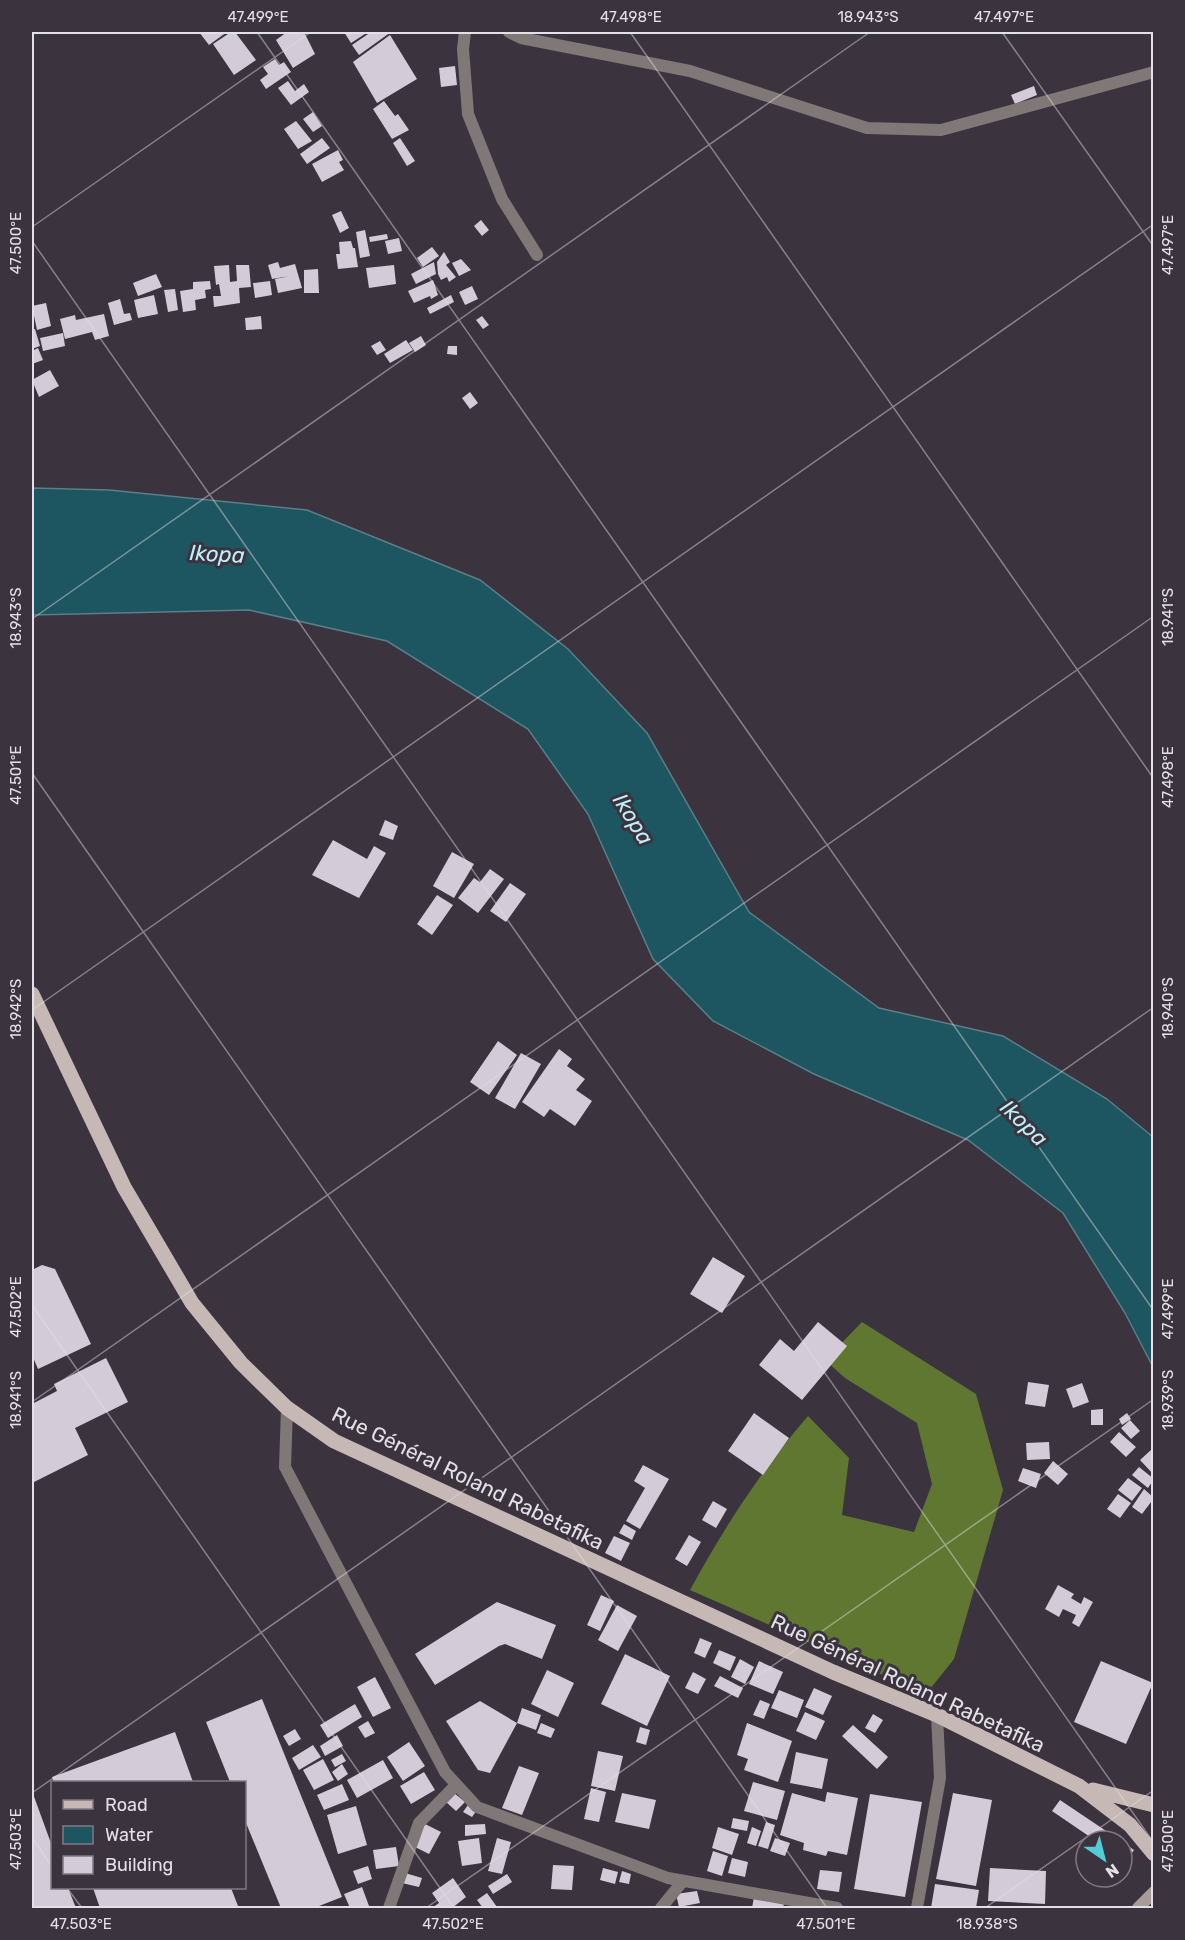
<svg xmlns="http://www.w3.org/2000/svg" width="1185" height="1940" viewBox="0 0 1185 1940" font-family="Rubik,sans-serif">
	<rect width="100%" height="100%" fill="#3b343e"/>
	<!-- forest -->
	<path fill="#5f7731" d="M862,1322l114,72 27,96 -49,169 -28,35 -236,-104c35,-64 70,-118 118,-174l41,42 -7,57 72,17 18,-48 -15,-61 -72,-45 -20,-18z"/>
	<!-- water -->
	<path fill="#1d5660" stroke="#597f88" stroke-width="1.5" d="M32,488l77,2 198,20 173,70 88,69 79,84 102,179 130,96 124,28 104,63 46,38v230l-28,-54 -62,-100 -95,-73 -154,-66 -101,-53 -60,-62 -65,-145 -60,-85 -141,-88 -138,-31 -217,5z"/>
	<!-- building -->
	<path fill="#d4cbd8" d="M199,32h28l-18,13z
		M231,32h4l21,28 -22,15 -21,-31z
		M287,32h17l11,22 -22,14 -17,-28z
		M344,32h24l-17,11z
		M371,32h20l-32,23 -7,-10z
		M390,35l27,44 -40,24 -24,-41z
		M275,59l4,6 5,-3 7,10 -25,17 -6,-9 8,-6 -5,-7z
		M455,66l2,19 -16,2 -2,-19z
		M288,81l7,10 9,-7 5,8 -18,13 -13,-17z
		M1034,86l3,9 -22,9 -4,-9z
		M384,101l11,15 3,-2 11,16 -17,9 -19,-30z
		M313,112l9,14 -9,6 -10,-13z
		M296,121l16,20 -14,8 -14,-20z
		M322,138l8,10 -23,16 -7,-10z
		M400,138l15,23 -8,5 -14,-23z
		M338,150l5,10 -4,2 5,8 -22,12 -10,-18z
		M341,211l8,17 -9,5 -8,-18z
		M481,220l8,10 -7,6 -8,-10z
		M365,230l5,26 -10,2 -4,-26z
		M387,234l1,5 -18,3 -1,-5z
		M399,238l3,13 -14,3 -3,-13z
		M351,241l2,7h2l3,19 -20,2 -2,-15h4l-1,-12z
		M432,247l7,9 -16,11 -6,-9z
		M444,252l6,10 -4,3 10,12 -7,5 -2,-5 -6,3 -3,-6 -1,-12z
		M461,259l10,11 -12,6 -7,-13z
		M278,262l2,6 15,-4 7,24 -24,5 -3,-14 15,-3 -18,3 -4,-14z
		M434,262l2,12 -20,10 -5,-10z
		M229,265l1,17 7,-1 -1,-16h13l2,22 -12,1 1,15 -26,4 -1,-11h8l-2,-12 -3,1 -2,-19z
		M394,265l2,19 -27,4 -3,-20z
		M318,269l1,24h-15v-23z
		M156,274l6,13 -24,9 -5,-13z
		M433,280l5,15 -7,4 -1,-3 -16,7 -6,-12z
		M210,281l1,8 -6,1 1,8 -11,2 1,10 -13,2 -3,-21 13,-2v-7z
		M270,281l2,14 -17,3 -2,-15z
		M472,286l6,13 -13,6 -6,-13z
		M175,289l3,21 -10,2 -4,-22z
		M154,295l4,19 -20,4 -4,-18z
		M451,295l3,7 -24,12 -3,-6z
		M120,299l4,15 6,-1 2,7 -18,5 -6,-22z
		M46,303l5,23 -14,4 -5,-24z
		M104,314l5,22 -14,4 -3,-8 -27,7 -5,-20 15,-4 1,5z
		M261,316l1,13 -16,1 -1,-12z
		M482,316l7,9 -6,4 -7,-9z
		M35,329l5,17 -8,3v-19z
		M63,333l2,13 -22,5 -3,-13z
		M421,336l5,9 -11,7 -6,-9z
		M406,340l7,10 -23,13 -6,-9z
		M380,341l6,9 -9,5 -6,-9z
		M448,346h9v9l-10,-1z
		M38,348l5,12 -11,4v-13z
		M50,370l9,16 -20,11 -7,-17z
		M470,392l8,11 -8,6 -8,-11z
		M385,820l13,6 -5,14 -14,-5z
		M333,840l34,19 7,-13 12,7 -27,45 -47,-23z
		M452,852l22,12 -20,34 -21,-12z
		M490,869l14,10 -26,34 -20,-15 16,-20 6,4z
		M510,883l16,11 -20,28 -16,-11z
		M437,895l16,10 -21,30 -15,-11z
		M498,1041l19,14 -28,40 -19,-13z
		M559,1049l13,10 -5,7 18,13 -9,11 16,11 -17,25 -25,-17 -6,8 -22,-15z
		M521,1053l20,11 -26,45 -20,-11z
		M713,1257l32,19 -23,37 -32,-19z
		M42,1265l13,4 36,75 -53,25 -6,-14v-85z
		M818,1322l29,24 -45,54 -43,-35 21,-26 14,12z
		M106,1358l22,44 -53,26 13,27 -56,28v-79l25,-13 -3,-7z
		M1028,1382l21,3 -4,22 -20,-3z
		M1082,1383l7,19 -16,6 -7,-19z
		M1103,1409v16h-12v-15z
		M754,1413l35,25 -26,37 -35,-24z
		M1127,1413l4,6 -9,6 -3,-6z
		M1130,1420l10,11 -9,8 -10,-11z
		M1119,1432l17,15 -10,10 -16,-15z
		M1049,1442l1,17 -23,1 -1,-17z
		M1151,1450l3,3v22l-14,-15z
		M1053,1461l15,13 -10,11 -14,-12z
		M643,1465l26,14 -29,50 -14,-8 19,-33 -11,-7z
		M1139,1467l15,12 -6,9 -16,-13z
		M1023,1468l18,6 -5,14 -18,-7z
		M1128,1478l14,10 -10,13 -14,-11z
		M1144,1489l10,9 -12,16 -10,-7z
		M1118,1494l13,9 -11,15 -13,-9z
		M713,1501l14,8 -11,19 -14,-8z
		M624,1524l12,7 -4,9 -13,-7z
		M689,1535l12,7 -14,24 -12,-7z
		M614,1536l16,7 -9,18 -16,-8z
		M1058,1585l16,9 -3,4 10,6 3,-7 9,5 -14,25 -7,-4 4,-8 -13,-6 -4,8 -14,-8z
		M601,1595l13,6 -14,30 -13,-6z
		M497,1602l59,23 -14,34 -37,-15 -6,2 -64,39 -20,-31z
		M617,1605l20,11 -19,35 -20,-11z
		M700,1638l12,5 -7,15 -11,-5z
		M719,1650l17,7 -6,14 -17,-8z
		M625,1654l45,22 -23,50 -46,-22z
		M740,1659l14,8 -9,17 -14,-7z
		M759,1661l24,11 -10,22 -24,-10z
		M1101,1661l52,22 -27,61 -52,-22z
		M547,1670l27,13 -16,34 -27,-13z
		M693,1672l13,7 -8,15 -13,-6z
		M720,1676l23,12 -5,10 -24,-12z
		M375,1677l16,31 -18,9 -16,-30z
		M814,1688l18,8 -9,19 -18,-8z
		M779,1690l25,10 -7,18 -26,-10z
		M262,1699l80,198 -28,11h-33l-37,-90v-36h-14l-24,-60z
		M760,1700l10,4 -6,15 -11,-4z
		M480,1701l37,22 -27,50 -12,-3 -32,-49z
		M355,1704l7,13 -34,21 -8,-13z
		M522,1708l19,7 -5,15 -19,-7z
		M805,1712l20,9 -9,19 -20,-9z
		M873,1714l10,6 -8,13 -10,-5z
		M368,1721l7,12 -10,5 -7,-11z
		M541,1723l14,6 -4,9 -14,-5z
		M747,1723l45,18 -14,41 -34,-12 4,-11 -11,-4z
		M853,1725l35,32 -11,12 -35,-33z
		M640,1727l10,3 -4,15 -10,-3z
		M295,1729l6,10 -12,7 -6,-10z
		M175,1732l18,50h-139l-2,-5z
		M337,1735l6,11 -18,10 -5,-10z
		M409,1742l16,24 -22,15 -16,-24z
		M313,1745l8,12 -22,13 -7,-12z
		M598,1751l25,5 -8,35 -24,-5z
		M796,1752l32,7 -6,30 -32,-6z
		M342,1754l4,7 -11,6 -4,-7z
		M323,1759l11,21 -20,10 -11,-20z
		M383,1760l10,18 -36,20 -10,-18z
		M342,1764l6,10 -10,7 -6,-9z
		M519,1766l20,7 -17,42 -20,-7z
		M424,1772l11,18 -24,14 -11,-18z
		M753,1782l32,9 -8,29 -33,-9z
		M342,1784l7,16 -25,10 -7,-15z
		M591,1788l15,4 -7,30 -15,-3z
		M32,1791l20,55v42h16l8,20h-44z
		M827,1792l31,6 -11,57 -19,-4 -2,5 -23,-6 1,-7 -24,-8 12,-42 33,9z
		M454,1793l11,9 -9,9 -10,-9z
		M622,1793l34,7 -7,29 -34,-7z
		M953,1793l39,7 -16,86 -40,-7z
		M870,1794l52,8 -17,95 -51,-8z
		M1060,1800l61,41h-25l-44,-30z
		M468,1805l9,5 -5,7 -9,-5z
		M356,1806l11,39 -29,9 -11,-39z
		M733,1818l16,3 -2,10 -16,-3z
		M766,1822l9,3 -7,24 -10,-3z
		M425,1824l16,8 -12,22 -16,-8z
		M485,1824l1,10 -21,2v-11z
		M718,1827l21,7 -7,21 -20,-7z
		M752,1827l9,4 -5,15 -9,-3z
		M479,1838l3,25 -20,3 -4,-25z
		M497,1838l14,4 -9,32 -14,-3z
		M775,1838l15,5 -5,13 -15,-5z
		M1122,1842l12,8 -12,17z
		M396,1847l3,19 -23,3 -3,-19z
		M713,1851l15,5 -6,20 -15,-5z
		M732,1858l16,4 -3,15 -17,-4z
		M553,1865l21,1 -2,24 -21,-1z
		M368,1866l4,13 -14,5 -5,-13z
		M603,1868l15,4 -3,12 -15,-4z
		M990,1868l56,3 -1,33 -57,-3z
		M820,1870l22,2 -3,20 -22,-3z
		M622,1871l9,3 -2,10 -10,-2z
		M405,1873l17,5 -3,9 -17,-4z
		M507,1874l5,8 -19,12 -5,-8z
		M453,1878l13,19 -14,11h-20l7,-5 -7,-10z
		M935,1884l44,6 -3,18h-45z
		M362,1887l7,19 -19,2 -6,-14z
		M93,1888h138l7,18 -8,2h-130z
		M697,1891l3,12 -21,4 -3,-13z
		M487,1893l10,14 -2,1h-12l-6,-8z
		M754,1897l30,6 -1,5h-31z"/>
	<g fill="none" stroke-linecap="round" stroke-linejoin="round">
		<!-- street -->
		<path stroke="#7f7876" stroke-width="12" d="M465,32l-2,17 5,65 34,85 35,56
			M509,32l12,6 169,33 177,57 74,2 213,-58
			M287,1408l-2,59 160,305 32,35 191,71 169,30
			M389,1908l30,-85 37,-38
			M661,1908l22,-27
			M917,1908l23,-130 -3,-63"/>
		<!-- secondary -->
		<path stroke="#a79c99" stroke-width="12" d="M1138,1908l16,-16"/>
		<!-- primary -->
		<path stroke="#c6b8b4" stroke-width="15" d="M32,994l92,193 68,116 49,60 46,45 47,33 499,231 104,43 142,71 51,39 24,29
			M1093,1790l61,15"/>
	</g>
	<!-- ticks -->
	<path fill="none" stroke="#e4e0e7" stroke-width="1.5" stroke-opacity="0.45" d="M257,32l897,1279M630,32l524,747M1002,32l152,215M32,227l279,-195M32,241l1122,1602M32,619l838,-587M32,773l795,1135M32,1010l1122,-786M32,1305l422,603M32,1402l1122,-786M32,1793l1122,-786M32,1837l20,30M67,1888l15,20M426,1908l728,-509M985,1908l169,-118"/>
	<g text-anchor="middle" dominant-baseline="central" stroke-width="6" stroke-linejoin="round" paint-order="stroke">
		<!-- street labels -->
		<g font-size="21" fill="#e4e0e7" stroke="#3b343e">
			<text transform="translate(468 1478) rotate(26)">Rue Général Roland Rabetafika</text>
			<text transform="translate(908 1683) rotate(25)">Rue Général Roland Rabetafika</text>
		</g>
		<!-- water labels -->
		<g font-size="22" font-style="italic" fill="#bdeef9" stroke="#3b343e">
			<text transform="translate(217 554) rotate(3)">Ikopa</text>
			<text transform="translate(633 819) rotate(58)">Ikopa</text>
			<text transform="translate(1024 1123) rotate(44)">Ikopa</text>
		</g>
	</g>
	<!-- border -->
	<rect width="1185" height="1940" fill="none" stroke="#3b343e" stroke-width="66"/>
	<!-- legend -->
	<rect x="51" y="1781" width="195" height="108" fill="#3b343e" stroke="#7f7982" stroke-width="1.5"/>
	<rect x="63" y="1800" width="30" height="9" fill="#c6b8b4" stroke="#7f7982" stroke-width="1.5"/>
	<text x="105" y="1811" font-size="18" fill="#e4e0e7">Road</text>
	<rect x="63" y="1826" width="30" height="18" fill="#1d5660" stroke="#7f7982" stroke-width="1.5"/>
	<text x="105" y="1841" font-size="18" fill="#e4e0e7">Water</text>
	<rect x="63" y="1856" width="30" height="18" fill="#d4cbd8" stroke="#7f7982" stroke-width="1.5"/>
	<text x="105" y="1871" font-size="18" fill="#e4e0e7">Building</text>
	<!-- north arrow -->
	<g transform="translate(1104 1859) rotate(145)"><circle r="28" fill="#3b343e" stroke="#7f7982" stroke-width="1.5"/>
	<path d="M0-4.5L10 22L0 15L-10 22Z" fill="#52ccd6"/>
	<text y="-9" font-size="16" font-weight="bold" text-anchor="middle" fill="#e4e0e7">N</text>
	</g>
	<rect x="33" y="33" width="1119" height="1874" fill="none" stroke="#e4e0e7" stroke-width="2"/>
	<g font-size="15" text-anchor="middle" fill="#e4e0e7">
		<text x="258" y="22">47.499°E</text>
		<text x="631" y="22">47.498°E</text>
		<text x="868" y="22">18.943°S</text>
		<text x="1004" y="22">47.497°E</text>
		<text transform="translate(16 243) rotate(-90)" y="5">47.500°E</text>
		<text transform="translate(1168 245) rotate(-90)" y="5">47.497°E</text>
		<text transform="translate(1168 617) rotate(-90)" y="5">18.941°S</text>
		<text transform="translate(16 618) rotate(-90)" y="5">18.943°S</text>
		<text transform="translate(16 775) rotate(-90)" y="5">47.501°E</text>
		<text transform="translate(1168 777) rotate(-90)" y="5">47.498°E</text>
		<text transform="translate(1168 1008) rotate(-90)" y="5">18.940°S</text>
		<text transform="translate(16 1009) rotate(-90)" y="5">18.942°S</text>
		<text transform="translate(16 1307) rotate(-90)" y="5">47.502°E</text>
		<text transform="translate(1168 1309) rotate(-90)" y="5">47.499°E</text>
		<text transform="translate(1168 1400) rotate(-90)" y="5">18.939°S</text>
		<text transform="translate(16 1400) rotate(-90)" y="5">18.941°S</text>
		<text transform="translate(16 1839) rotate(-90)" y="5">47.503°E</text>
		<text transform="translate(1168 1841) rotate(-90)" y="5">47.500°E</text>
		<text x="81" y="1929">47.503°E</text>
		<text x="453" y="1929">47.502°E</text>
		<text x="826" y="1929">47.501°E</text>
		<text x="987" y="1929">18.938°S</text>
	</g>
</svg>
